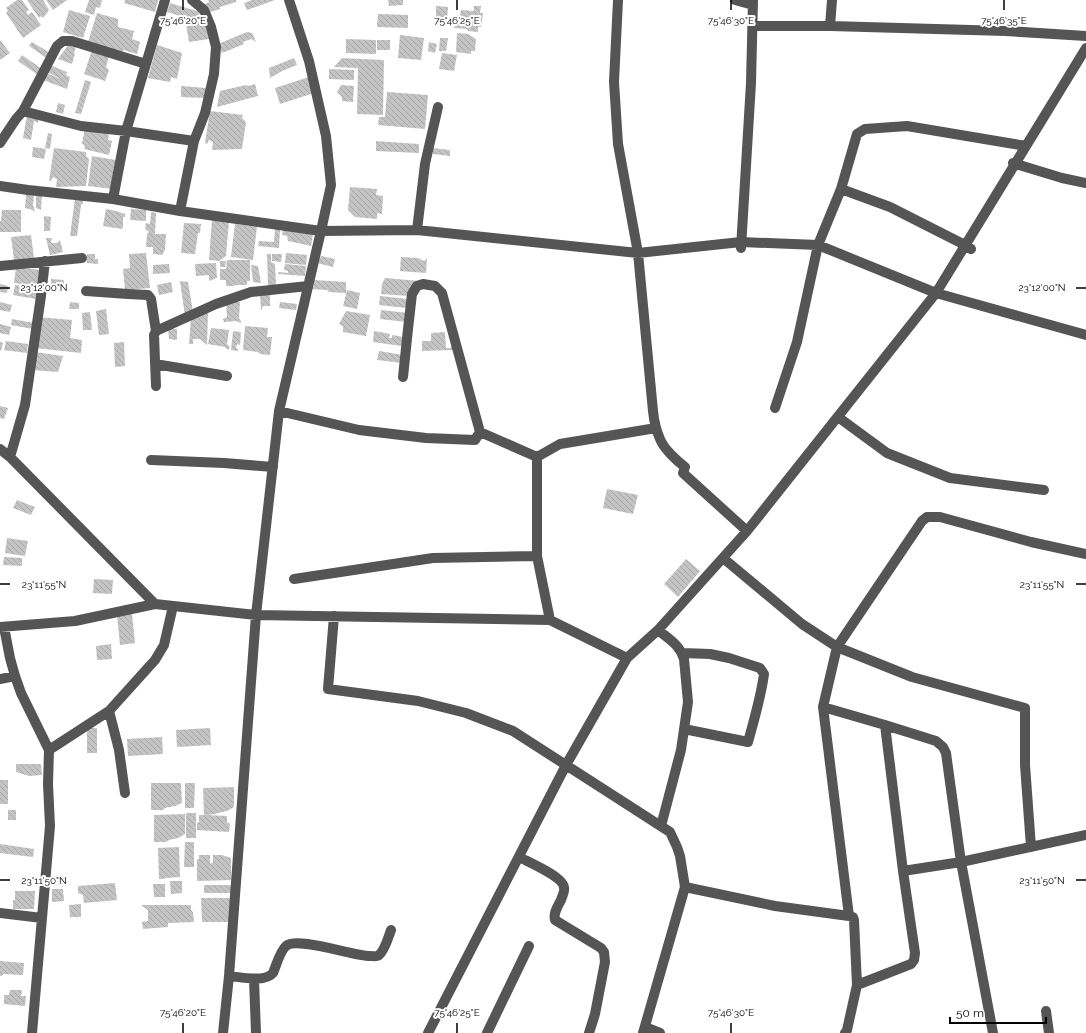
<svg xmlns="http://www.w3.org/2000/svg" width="1086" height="1033" viewBox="0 0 1086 1033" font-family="Raleway,sans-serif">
	<defs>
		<pattern id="building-back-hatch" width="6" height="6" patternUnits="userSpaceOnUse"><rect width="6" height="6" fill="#c4c4c4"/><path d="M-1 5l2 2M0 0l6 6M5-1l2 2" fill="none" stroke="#a7a7a7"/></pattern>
	</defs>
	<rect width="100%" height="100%" fill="#fff"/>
	<!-- building -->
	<path fill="url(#building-back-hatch)" d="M17,0h5l7,10 -3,2 2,3 4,-3 9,13 -18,13 -17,-25 2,-2 -2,-3z
		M27,0h16l6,10 -6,8 -2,-2 -2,2z
		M46,0h21l-14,10z
		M89,0h13l-2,8 -4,-1 -2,8 -9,-3z
		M125,0h33l-3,12 -31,-9z
		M208,0h28v2l-16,5v2l-13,4 -4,-8 6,-3z
		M252,0h23l-28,10 -3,-7z
		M388,0h15v5l-14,1z
		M170,3l30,9 -3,9 -30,-9z
		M436,6l12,1 -1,14h-11z
		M474,6h7l-1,7h3l-2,14h-3v5l-10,-1 -1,-2 -13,-1 2,-12 4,-1 1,-5 13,1z
		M69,10l21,6 -7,22 -20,-6z
		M97,13l21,6v8l16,4 -2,8 8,3 -3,12 -14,-4 -1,2 -34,-10z
		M378,14l30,1v13l-31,-1z
		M205,20l4,19 -20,3 -3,-18z
		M247,32l5,1 4,9 -5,-3 -8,3 1,2 -22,9 -4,-9z
		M457,33l11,1 8,5 -1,12h-4v3l-15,-2z
		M400,35l24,3 -3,22 -23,-2z
		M440,38h8l-2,13h-7z
		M346,39l30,1v14l-30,-1z
		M0,40l10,13 -10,7z
		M377,40h13v10h-13z
		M32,42l18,11 -2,6 -19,-13z
		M429,42l8,2 -2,9 -7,-2z
		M69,44l7,3 -2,6 1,1 -3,10 -14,-5z
		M157,45l25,8 -5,26 -6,-2 -1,5 -22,-4z
		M92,50l17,6 -3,11 3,3 -4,11 -21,-7z
		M442,53l15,2 -3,16 -15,-2z
		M22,55l20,14 -4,6 -20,-14z
		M294,58l3,7 -15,6 -12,7 -1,-10z
		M342,58l42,2 -1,55 -26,-1 1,-46 -24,-1z
		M50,65l17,7 -1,3 4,2 -3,12 -24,-9 3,-7 15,6 -14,-7z
		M329,69l25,1v10l-25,-1z
		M309,77l5,16 -34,11 -5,-16z
		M85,80l6,2 -10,32 -6,-1z
		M255,84l3,12 -41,11 3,-16 26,-6 2,1z
		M341,85l13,1 -1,16 -11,-1v-4l-5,-5z
		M181,86l25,2v10l-25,-1z
		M387,92l41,3 -3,34 -47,-4 1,-8h6z
		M58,103l7,2 -2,9 -7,-2z
		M210,111l33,4 -1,3 4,4 -4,27 -30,1 1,-8 -4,-2 -2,4 -2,-1z
		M27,115l12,1 -1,7 -4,-2 -3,19 -8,-2z
		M85,128l24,5 -1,7 4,1 -3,14 -25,-6 1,-3 -3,-3z
		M48,133l4,1 -2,15 -5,-1z
		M376,141l43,3v9l-43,-2z
		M33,147l13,2 -2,10 -12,-2z
		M54,148l32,4v4l3,3 -3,27 -30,1 1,-8 -4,-2 -2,4h-2z
		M433,148l17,2v6l-17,-2z
		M92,156l24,4 -4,29 -24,-3z
		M350,187l27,2 -1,6 7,1 -1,18 -5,-1v6l-22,-2 -7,-7z
		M26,194l8,1 -1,10 2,7 -5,-3 -5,-1z
		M36,194h6l-1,16 -5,-2z
		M75,198l8,1v4l-2,2 -4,31h-7z
		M106,209l10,2 9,3v3h-2v10l-1,2 -19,-3z
		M131,209l15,1v11l-16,-1z
		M2,210h19v22h-21v-11h1z
		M151,212l5,1 -1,21h11l-1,16 -3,5 -9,-1v-7h-7l1,-13 2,-2 -4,-3 1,-6 4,1z
		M44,216l7,1 -1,14h-6z
		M212,220l17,2 -3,34 -7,5 -10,-1z
		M184,223l17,1 -1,9h-2l-3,21 -14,-1z
		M235,224l22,3 -4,33 -22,-3z
		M283,228l30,6 -2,12 -23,-5 -1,-5 -5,-1z
		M275,229h5l-1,19 -21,-2 1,-5 15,1z
		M31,235l3,23 -20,2 -3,-23z
		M46,238h6l-1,5h6l3,-3 3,12 -13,3z
		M146,253l4,35 -25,2 -2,-21 7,-1 -1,-14z
		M286,253l21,2 -1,10 -21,-2z
		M87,254h8v5h3v5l-11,-1z
		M267,254h4v8l4,2 1,21 -8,1z
		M272,254h10l-1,8 -9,-1z
		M321,256l14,3 -2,8 -16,-4 2,-2z
		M401,257l17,1 6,3 3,-3 -1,15 -26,-2z
		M227,260h23v21h-3v4h-12l-1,1h-8v-6h-6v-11h6z
		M220,261h6l-1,6h-5z
		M216,263l1,15 -8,3v-6l-13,1 -1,-12z
		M169,264l1,9 -17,1v-9z
		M285,264l21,2 -1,10 -27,-2 1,-2 9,1v-2l-4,-1z
		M251,265l7,1 3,17 -8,-1z
		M16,267l25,3 -2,16 -25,-3z
		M385,278l35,3 -11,15 -28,-2 1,-10z
		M51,279l13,1v8l-13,-2z
		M314,280l32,2v11l-17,-1 -2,-2 -17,-1v-5l4,3z
		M180,281l8,1 5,30 -8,4z
		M171,282l2,10 -14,3 -2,-10z
		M0,284l8,2 -1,7 -7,-1z
		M15,285l23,3 -2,11 -23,-4z
		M347,290l13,3 -3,16 -14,-3z
		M260,292h10v14h-7l-2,5z
		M380,296l28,3 -1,9 -28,-3z
		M0,302l12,3 -2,7 -10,-2z
		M70,302l9,1v6h-10z
		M226,302h14l-1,16 2,3v2l-5,-2 -12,1 -1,-3 4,-2z
		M280,302l17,2 -1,6 -17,-2z
		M106,309l3,25 -10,1 -3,-24z
		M381,310l27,3 -1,9 -27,-3z
		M346,311l24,4 -4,21 -23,-4v-6l-4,-2z
		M90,312l2,18h-9l-1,-17z
		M201,313h7l-1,32 -7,-6h-7v5h-4l2,-27z
		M38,317l34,3 -2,18 12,2 -1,13 -46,-5z
		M12,319l22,4 -1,6 -22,-4z
		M0,324l11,3 -2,8 -9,-2z
		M245,326l23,2 -1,9h5l-2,18 -10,-1 -2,-2 -15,-2z
		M211,328l18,2 -2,14 3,3 -2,3 -3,-3 -17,-3z
		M168,329h9v10l-2,1h-2l-1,-1h-3z
		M233,331l8,1 -1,13 -3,-1 -1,4 2,1v2l-7,-1z
		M374,331l16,3 -1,4h3v-3l12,2 -2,9 -29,-4z
		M445,332l1,16h5v-10l2,12 -31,1v-10h9v-8z
		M6,341l22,3 -1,9 -23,-3z
		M0,342l3,1 -2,8 -1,-1z
		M124,342l1,24 -10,1 -1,-24z
		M379,351l24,4 -1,8 -25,-3z
		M35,352l28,4 -5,16 -26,-2z
		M0,406l8,2 -4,11 -4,-1z
		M607,489l31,6 -5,19 -30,-6z
		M17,500l18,7 -4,8 -18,-7z
		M7,538l21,3 -3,15 -20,-3z
		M4,557l18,1v8l-19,-1z
		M686,559l14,12 -22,26 -14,-13z
		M94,579l19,1 -1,14 -19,-1z
		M132,613l3,30 -15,2 -3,-31z
		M111,644l1,15 -15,1 -1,-14z
		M87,728h10v25h-10z
		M210,728l1,17 -34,2 -1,-17z
		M162,737l1,17 -35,2 -1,-17z
		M16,764h25l1,11 -13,1 -13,-4z
		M0,780h8v24h-8z
		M151,783h30l1,20 -7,3 -10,2 -2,2h-12z
		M185,783h10l-1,25h-9z
		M234,787v20l-7,4 -9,2 -3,1 -8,1 20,1v6l3,2 -1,8 -32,-2v-7l2,-1v-7h5l-1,-27z
		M8,810h8v10h-8z
		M186,813h10v25h-10z
		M185,814v20l-7,4 -9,2 -3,2h-12v-27z
		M185,842h9v25h-10z
		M0,844l34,5 -1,8 -33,-4z
		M179,847l1,30 -14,1 -3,1h-4l-1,-31z
		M199,855h11v9l3,-2v-7h9l9,3v22l-34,1v-22h2z
		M170,881h12v12l-11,1z
		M115,883l2,17 -33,3 -1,-8 -5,-2v-7z
		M153,884h12v13h-11z
		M204,885h27v9l-2,-1h-25z
		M52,889h11l1,12 -12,1z
		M15,891h20l-1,18h-21v-9h2z
		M201,898h29l1,24h-29z
		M81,904v13h-11l-1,-12z
		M141,905h50v5l2,2 1,10 -26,1v4l-25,2 -1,-7 6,-1v-11z
		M0,961l24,2 -1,12 -20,-1 -1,2h-2z
		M10,990h12l-1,6h5l-1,10 -21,-2v-9h5z"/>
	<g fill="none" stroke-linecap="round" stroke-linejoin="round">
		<!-- minor -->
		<path stroke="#555" stroke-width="10" d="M618,0l-4,82 4,62 20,109 15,158c1,10 3,19 7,28 4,10 17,22 25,28l-2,6 64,58
			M735,0l18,5
			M753,26h77l176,5 80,5
			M830,26l2,-26
			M23,111l34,-65 6,-5h9l74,23
			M0,143l16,-24 7,-8 58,15 45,5 68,10
			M1013,163l49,15 24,5
			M0,186l28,4 85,9 67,12 141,20 96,-1 221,23 103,-11 77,3 118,48 150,42
			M841,189l49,18 75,38 6,4
			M113,199l13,-68 39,-131
			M180,211l14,-70 11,-28 9,-39 2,-27 -5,-20 -7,-17 -12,-10
			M417,230l8,-66 13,-57
			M741,248l10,-165 2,-83
			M0,266l82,-8
			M86,291l42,3 20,1 3,4 5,32
			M155,364l72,12
			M403,377l5,-48 4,-35 5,-8 6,-2 12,2 7,7 38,139
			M156,386l-2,-51 2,-4 60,-27 35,-12 57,-6
			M775,408l22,-66 21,-97 23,-56 16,-55 8,-5 42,-3 119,20
			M279,411l80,19 67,8 49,2 5,-8 57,25
			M838,417l49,36 63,25 94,12
			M0,449l10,8 145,147 101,11 23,-204 42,-180 10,-46 -5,-49 -17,-75 -20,-61
			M10,457l15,-52 16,-109 4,-35
			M537,457v99l13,64
			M537,457l23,-13 96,-16
			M151,460l73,3 49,4
			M1086,554l-55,-12 -91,-25h-13l-5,4 -85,126 -14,60 62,18 18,146 58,-9 125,-27
			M723,558l79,66 35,23 75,30 113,31v57l6,82
			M294,579l139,-21 104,-2
			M334,616l-6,73 90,12 48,12 47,18 157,101 7,15 3,9 5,31 -42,146
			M0,627l75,-6 80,-17
			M4,627l6,31 5,18 6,17 28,57 -1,34 2,42 -18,207
			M658,630c11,9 22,15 26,29l4,43 -7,48 -20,76
			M683,653l27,1 19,4 31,10 4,6c-3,23 -10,46 -16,68l-64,-13
			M0,679l15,-3
			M823,707l26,209
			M109,711l10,39 6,43
			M885,725l51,16 7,6 3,6 15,109 32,171
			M49,750l60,-39 46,-51 9,-15 9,-39
			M519,857c9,5 45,20 45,31 1,4 -2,8 -3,12 -3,6 -8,13 -6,20l46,28 3,4 1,10 -10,52 -6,19
			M685,887l90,19 74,10 4,1 1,3 3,65
			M0,913l42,5
			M229,976c11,1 36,7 44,-3 3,-7 7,-22 13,-27 11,-10 67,10 84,10 3,0 7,1 9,-1 6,-5 9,-17 12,-25
			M254,979l2,54
			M1046,1011l3,22
			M645,1027l15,6
			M223,1033l6,-57 27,-361 294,5 77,38
			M428,1033l138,-268 61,-107 31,-28 89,-99 189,-238 150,-245
			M487,1033l42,-87
			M845,1033l2,-3 10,-45 54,-21 3,-4 1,-7 -12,-82"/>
	</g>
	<!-- ticks -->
	<path fill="none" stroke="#000" stroke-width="1.5" d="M183,0v10M457,0v10M731,0v10M1004,0v10M0,288h10M1076,288h10M0,584h10M1076,584h10M0,880h10M1076,880h10M183,1023v10M457,1023v10M731,1023v10"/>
	<g font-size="10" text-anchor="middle" fill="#000" stroke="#fff" stroke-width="4" stroke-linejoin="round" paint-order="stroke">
		<text x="183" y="24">75°46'20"E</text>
		<text x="457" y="24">75°46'25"E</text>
		<text x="731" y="24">75°46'30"E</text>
		<text x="1004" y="24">75°46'35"E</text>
		<text x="44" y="291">23°12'00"N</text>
		<text x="1042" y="291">23°12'00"N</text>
		<text x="44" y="588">23°11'55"N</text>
		<text x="1042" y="588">23°11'55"N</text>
		<text x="44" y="884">23°11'50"N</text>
		<text x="1042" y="884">23°11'50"N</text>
		<text x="183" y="1016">75°46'20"E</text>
		<text x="457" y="1016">75°46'25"E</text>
		<text x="731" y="1016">75°46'30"E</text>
	</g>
	<!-- scale -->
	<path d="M950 1017v6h96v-6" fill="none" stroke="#000000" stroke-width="2"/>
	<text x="956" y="1017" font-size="12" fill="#000000" stroke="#ffffff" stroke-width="3" paint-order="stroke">50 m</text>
</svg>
